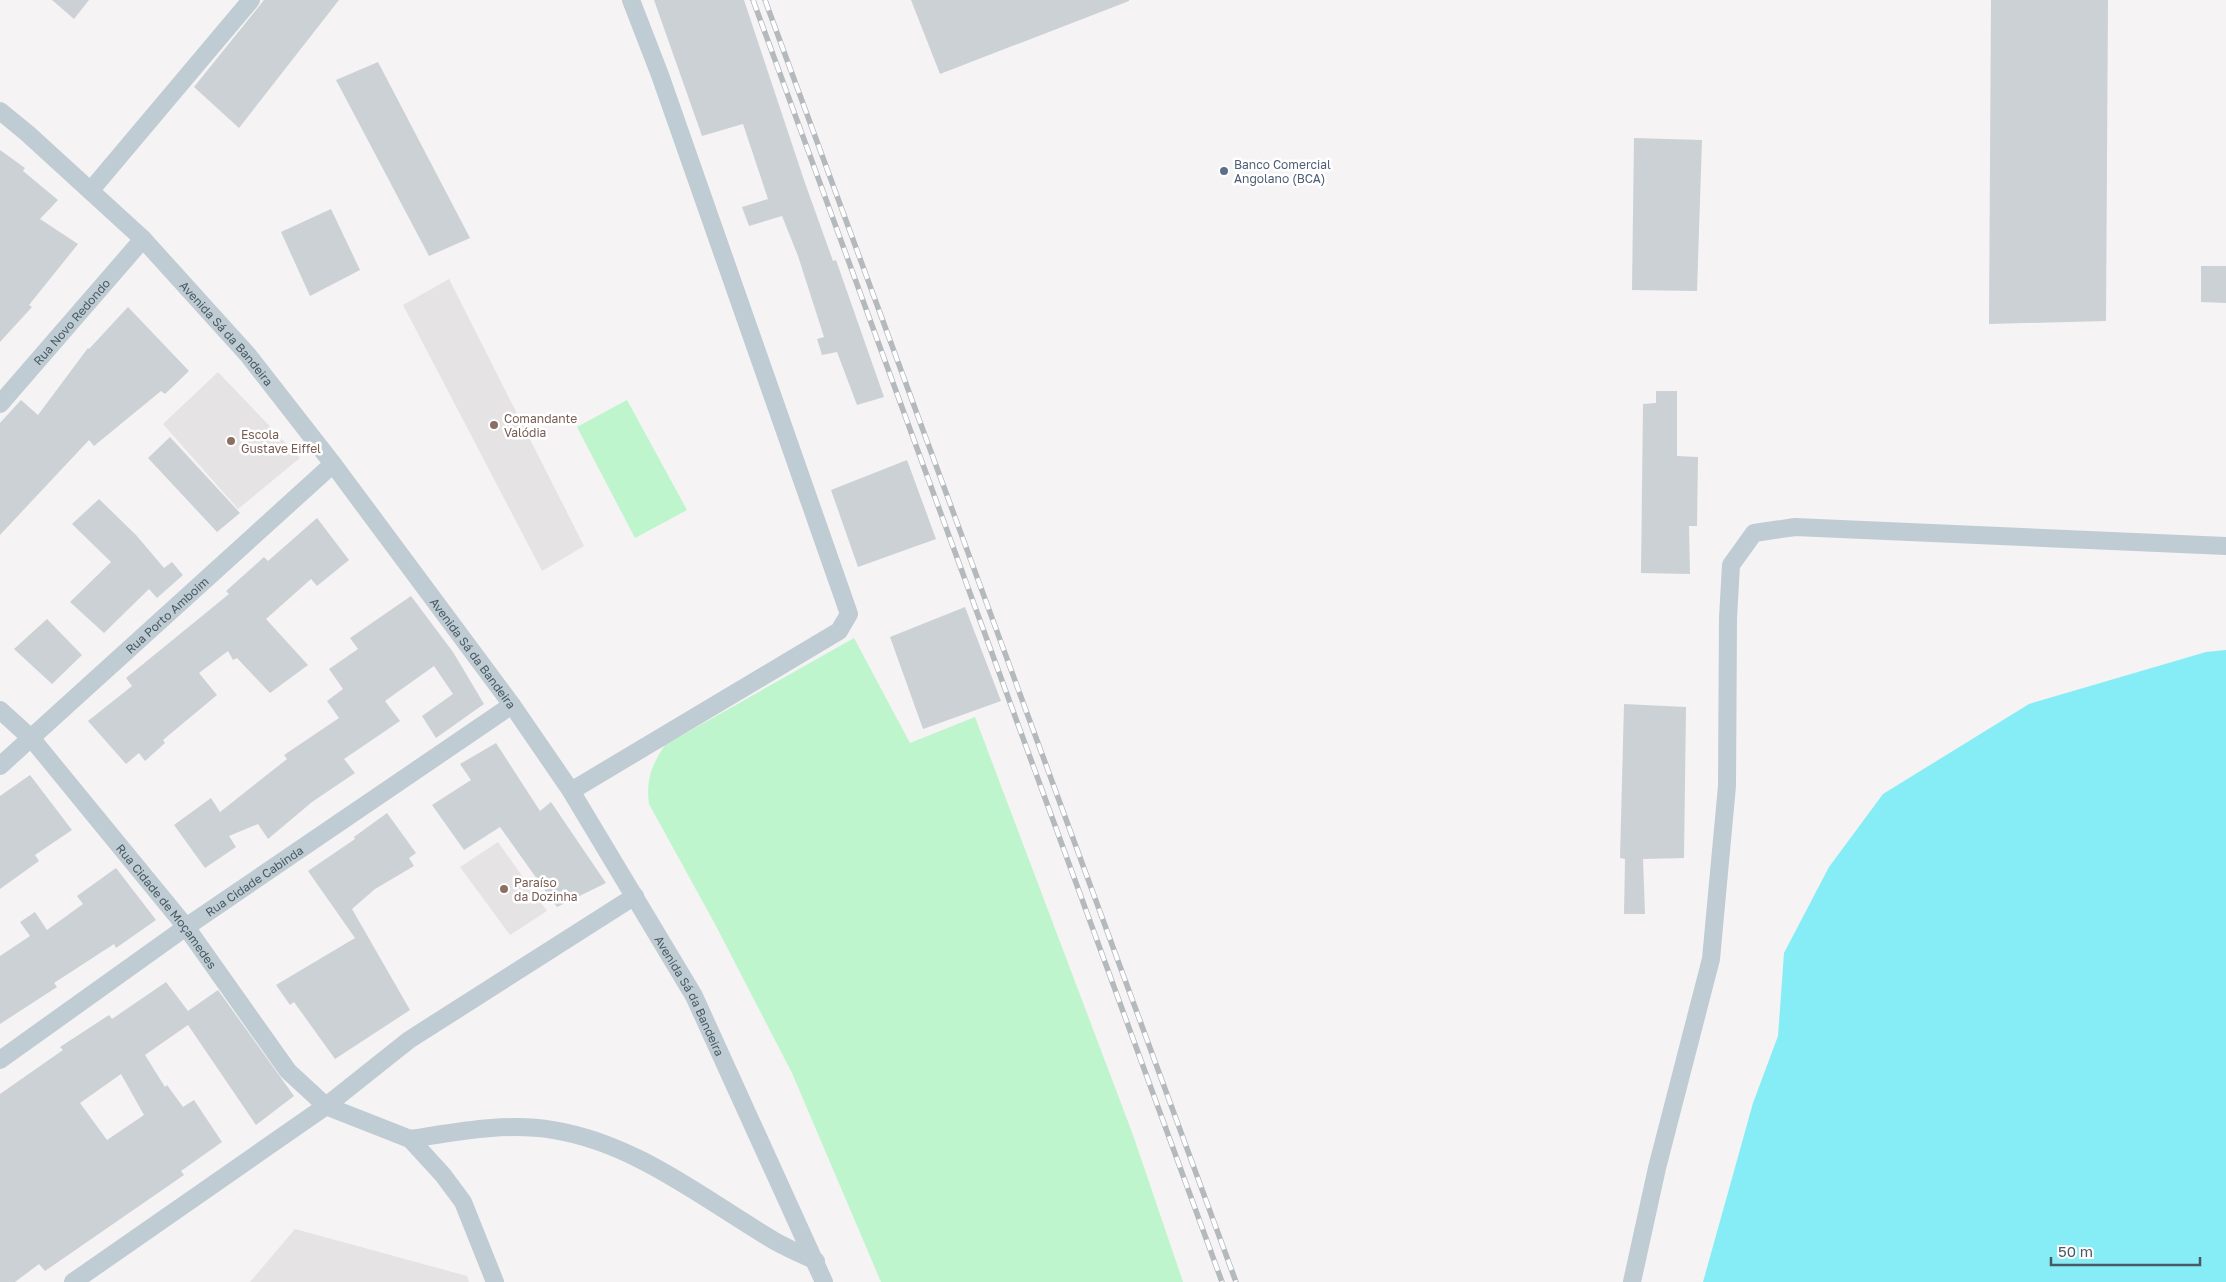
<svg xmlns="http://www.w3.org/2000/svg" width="2226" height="1282" viewBox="0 0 2226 1282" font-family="'Golos Text',sans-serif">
	<rect width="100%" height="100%" fill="#f5f3f3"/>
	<!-- education -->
	<path fill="#e6e3e5" d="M449,279l135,267 -42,25 -139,-266z
		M218,372l82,86 -62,51 -75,-85z
		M498,842l49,69 -37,24 -50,-68z
		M295,1229l172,47 2,6h-219z"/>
	<!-- green -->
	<path fill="#bef5cd" d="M627,400l60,110 -52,28 -58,-111z
		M854,638l56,105 65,-26 158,418 50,147h-302l-89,-209 -77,-149 -66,-120c-3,-24 2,-38 16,-59z"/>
	<!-- water -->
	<path fill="#86edf7" d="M2226,650v632h-523l50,-179 25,-67 6,-83 45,-86 54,-73 146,-90 177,-52z"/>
	<!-- building -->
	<path fill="#ccd1d5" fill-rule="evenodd" d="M52,0h37l-15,19z
		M264,0h75l-100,128 -45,-41z
		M654,0h90l61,183 28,78 3,-1 48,137 -27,8 -20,-53 -15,3 -5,-16 7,-2 -26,-81 -16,-40 -33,10 -7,-19 26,-8 -25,-75 -41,12z
		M911,0h218v1l-189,73z
		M1991,0h117l-2,321 -117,3z
		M378,62l92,176 -41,18 -93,-176z
		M1634,138l68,2 -5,151 -65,-1z
		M0,150l25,18 -2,3 35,29 -18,19 38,25 -49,61 3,2 -32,35z
		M331,209l29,61 -50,26 -29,-64z
		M2201,266h25v37l-25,-1z
		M128,307l61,64 -24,23 -4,-3 -67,55 -5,-6 -89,95v-112l21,-23 17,15 50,-67 1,1z
		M1656,391h21v65l21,1 -1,69h-8l1,48 -49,-1 2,-169 13,-1z
		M170,437l70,76 -23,19 -69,-74z
		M907,460l29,79 -78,28 -27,-77z
		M99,499l37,36 28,33 8,-6 11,13 -26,23 -8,-9 -45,44 -34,-31 41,-40 -39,-38z
		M317,518l32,42 -32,26 -6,-7 -45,40 42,46 -38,28 -33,-35 -4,2 -5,-9 -29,22 18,22 -54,45 2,3 -20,18 -6,-8 -13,11 -38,-43 44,-35 -6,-8 103,-84 -3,-3 38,-34 4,4z
		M411,596l42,56 31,52 -48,34 -14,-22 31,-22 -19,-28 -49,35 15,20 -56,38 11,14 -43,29 -44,37 -10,-15 -29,12 7,11 -31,21 -31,-43 37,-27 9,14 67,-53 -3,-4 55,-37 -12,-17 16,-12 -14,-20 29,-20 -8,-11z
		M965,607l36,94 -78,28 -33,-92z
		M47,619l35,36 -30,29 -38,-35z
		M1624,704l62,3 -2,151 -41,1 2,55h-21l1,-55 -5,-1z
		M496,743l44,68 11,-9 55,81 -49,24 -57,-80 -36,23 -32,-45 39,-25 -11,-16z
		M30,775l42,55 -37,25 4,6 -39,28v-93z
		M387,813l29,40 -7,5 5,8 -39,23 -23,20 58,101 -75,49 -41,-57 -4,3 -14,-20 79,-47 -47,-67 47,-32 -1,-2z
		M116,868l40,52 -40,28 -2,-4 -60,39 3,4 -57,37v-68l30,-20 -10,-14 15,-10 12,18 36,-26 -6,-8z
		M166,982l22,29 30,-21 76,106 -38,29 -68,-100 -43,30 20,32 2,-2 16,22 11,-7 28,42 -41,29 3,4 -139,96 -6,-7 -24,18h-15v-188l63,-44 -3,-3 49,-32 3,4zM121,1074l23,41 -37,25 -27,-37z"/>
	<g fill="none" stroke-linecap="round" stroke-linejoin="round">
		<!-- minor -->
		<g stroke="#bfccd3" stroke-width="18">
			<path id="s1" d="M0,111l27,22 116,106 105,116 85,109 179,241 59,86 123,205 130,286"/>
			<path d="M91,190l160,-190"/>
			<path id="s2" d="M0,404l143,-165"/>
			<path id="s3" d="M0,710l32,29 154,188 102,144 38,35 84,33 33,36 20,27 32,80"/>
			<path id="s4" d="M0,766l333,-302"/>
			<path d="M571,791l268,-160 10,-17 -189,-539 -29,-75"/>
			<path id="s5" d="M0,1060l186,-133 326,-222"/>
			<path d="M410,1139c47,-7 96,-17 143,-9 81,13 147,66 215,107 15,10 32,16 48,24"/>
			<path d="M73,1282l253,-176 83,-66 226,-144"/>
			<path d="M1632,1282l25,-114 54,-209 16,-173 1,-168 3,-53 23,-32 41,-6 431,19"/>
		</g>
		<!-- rail casing -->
		<g stroke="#b4b9be" stroke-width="5.5">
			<path id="rail" d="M753,0l469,1282
				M765,0l471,1282"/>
		</g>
		<!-- rail -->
		<use href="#rail" stroke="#fff" stroke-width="4" stroke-dasharray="11" stroke-linecap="butt"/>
	</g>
	<!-- markers -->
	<circle fill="#5c6f8a" stroke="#fff" stroke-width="2" cx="1224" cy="171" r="5"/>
	<g fill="#8d6e63" stroke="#fff" stroke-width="2">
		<circle cx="494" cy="425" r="5"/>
		<circle cx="231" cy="441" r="5"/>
		<circle cx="504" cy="889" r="5"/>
	</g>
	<g text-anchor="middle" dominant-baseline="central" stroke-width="5" stroke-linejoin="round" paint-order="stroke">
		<!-- service labels -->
		<g font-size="12" fill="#4e5e75" stroke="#fff" text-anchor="start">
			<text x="1234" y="164">Banco Comercial<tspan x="1234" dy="14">Angolano (BCA)</tspan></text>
		</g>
		<!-- street labels -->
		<g font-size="12" fill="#485963" stroke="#fff">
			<text stroke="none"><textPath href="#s2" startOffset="109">Rua Novo Redondo</textPath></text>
			<text stroke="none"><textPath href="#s1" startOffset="318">Avenida Sá da Bandeira</textPath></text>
			<text stroke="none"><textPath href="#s4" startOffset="225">Rua Porto Amboim</textPath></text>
			<text stroke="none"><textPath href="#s1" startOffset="722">Avenida Sá da Bandeira</textPath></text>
			<text stroke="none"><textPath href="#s5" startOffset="311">Rua Cidade Cabinda</textPath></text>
			<text stroke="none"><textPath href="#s3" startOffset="258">Rua Cidade de Moçamedes</textPath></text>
			<text stroke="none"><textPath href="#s1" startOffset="1128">Avenida Sá da Bandeira</textPath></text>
		</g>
		<!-- education labels -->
		<g font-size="12" fill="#785e54" stroke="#fff" text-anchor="start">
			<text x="504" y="418">Comandante<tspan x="504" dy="14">Valódia</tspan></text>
			<text x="241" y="434">Escola<tspan x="241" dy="14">Gustave Eiffel</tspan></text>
			<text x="514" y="882">Paraíso<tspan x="514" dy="14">da Dozinha</tspan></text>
		</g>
	</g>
	<!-- scale -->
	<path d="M2051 1257v8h149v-8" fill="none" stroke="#485963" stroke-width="2.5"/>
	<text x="2058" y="1257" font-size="15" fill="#485963" stroke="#ffffff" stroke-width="4" paint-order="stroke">50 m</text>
</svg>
